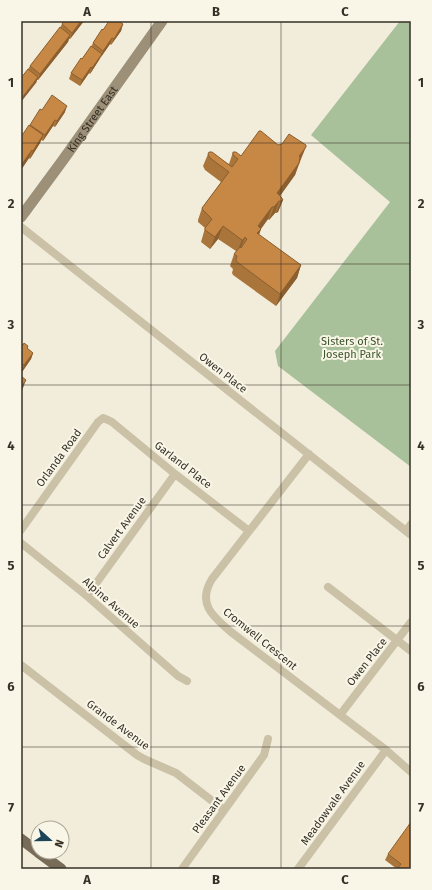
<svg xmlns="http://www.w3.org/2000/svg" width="432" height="890" viewBox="0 0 432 890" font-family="'Fira Sans',sans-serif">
	<rect width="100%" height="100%" fill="#f2eddb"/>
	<!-- green -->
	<path fill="#a9c19b" d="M400,21h11v446l-133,-101 -3,-15 115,-149 -79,-67z"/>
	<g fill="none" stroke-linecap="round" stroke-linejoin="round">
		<!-- minor -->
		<path stroke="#cac1a7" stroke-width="8" d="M21,227l390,308
			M309,454l-97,125c-15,24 0,37 19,53l155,118 25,22
			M21,530l77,-108 5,-4 5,2 4,2 63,52 74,57
			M406,531l5,-7
			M21,543l66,53 91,80 9,5
			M328,587l83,64
			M87,596l88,-122
			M21,665l116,90 7,4 32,14 48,37
			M340,715l71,-93
			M182,869l82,-114 4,-16
			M298,869l88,-119"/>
		<!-- secondary -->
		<path stroke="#9d9078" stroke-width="11" id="s1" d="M21,217l42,-57 99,-139"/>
		<!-- primary -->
		<path stroke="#786c58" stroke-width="11" d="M21,839l17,13
			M38,852l23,17"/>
	</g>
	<!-- wall -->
	<path fill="#aa753a" d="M64,21h20l-14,18h-1l-1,3 -30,38h-1l-1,3 -8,-14 2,-3 30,-38 2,-4z
		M123,24l-2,7 -10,14 -1,-1 -9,13 -2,3 -9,14 -1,-1 -9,13 -11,-7 2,-6 20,-26 2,-4 10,-13z
		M42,110l23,2 -10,15 -2,-1 -10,15 -2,-1 -1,3 -10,16 -1,-1 -8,12v-33z
		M278,145l23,14 -1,3 -5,13 -15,20 3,5 -5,12 -2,1h-1l-6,7 -1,-1 -7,10 -2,6 42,30 -4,13 -21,28 -43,-31 -1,-2 1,-4 -3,-3 4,-12 2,-3 -18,-12 -8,10 -9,-7 4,-14 -7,-6v-2l4,-12 19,-26 -16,-12 -2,-4 5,-12 21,10 4,-12 8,4z
		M21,344l2,1 5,1 -1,3 6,4 -2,6 -9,13 -1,-1z
		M388,854l23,15h-14l-12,-9z"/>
	<!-- shaded-wall -->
	<path fill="#8b5f30" d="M81,21h3l-14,18 2,-6z
		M123,24l-2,7 -10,14 3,-6z
		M70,35l-2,7 -30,38 2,-6z
		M112,38l-2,6 -9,13 2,-6z
		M102,54l-3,6 -9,14 2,-6z
		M91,67l-2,6 -9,13 2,-6z
		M38,77l-2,6 -15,19v-3z
		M67,106l-2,6 -10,15 2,-6z
		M55,120l-2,6 -10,15 2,-6z
		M43,135l-3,8 -10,16 3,-8z
		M306,147l-5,12 -6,9 4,-12z
		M32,150l-3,8 -8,12 1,-6z
		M299,163l-4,12 -22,31 4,-13z
		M283,200l-5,12 -2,1 5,-12z
		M279,201l-4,12 -6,7 5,-13z
		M272,207l-4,12 -8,11 1,-1 -5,13 2,-16z
		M223,226l-5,13 -8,10 5,-12z
		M245,237l-5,13 -3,2 5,-12z
		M301,265l-4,13 -21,28 4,-12z
		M33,353l-2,6 -9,13 2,-7z
		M26,380l-3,8 -2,3v-4z"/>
	<!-- building -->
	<path fill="#c68844" stroke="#8b5f30" d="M64,21h17l-9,12 -10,-9z
		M109,21h9l5,3 -9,15 -2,-1 -9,13 -10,-8 9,-14 1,1z
		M60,27l10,8 -30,39 -10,-8z
		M91,46l11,8 -10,14 -1,-1 -9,13 -11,-7 10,-15 1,1z
		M28,69l10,8 -17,22v-21z
		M52,95l15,11 -10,15 -2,-1 -10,15 -15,-10 10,-16 2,1z
		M29,125l14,10 -10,16 -1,-1 -10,14h-1v-27z
		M259,131h2l17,14 4,-1 7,-10 17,11v2l-7,9 1,1 -1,6 -22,30 4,4 2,3 -2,1h-2l-5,6h-2l-14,19 3,3 -4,4 44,32 -21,29 -43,-32 -1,-2 1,-4 -3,-2 6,-7 1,1 6,-9 -2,-2 -2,3h-1l-19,-14 -8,11 -10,-7v-2l7,-9 -9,-9 -1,-2 27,-36 -19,-14 -2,-4 1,-2h3l20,15 6,-8 -5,-4v-3h3l5,4z
		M24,343l4,3 -1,2 6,5 -9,12 -3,-2v-19l2,1z
		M21,376l5,4 -5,7z
		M411,822v47h-14l4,-5 -13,-10z"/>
	<!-- grid -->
	<path fill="none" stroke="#363027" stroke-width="1" stroke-opacity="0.55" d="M151,21v848M281,21v848M21,143h390M21,264h390M21,385h390M21,505h390M21,626h390M21,747h390"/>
	<g text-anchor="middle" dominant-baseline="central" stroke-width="4" stroke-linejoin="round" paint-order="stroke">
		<!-- street labels -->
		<g font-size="11" fill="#363027" stroke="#f9f6e7">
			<text stroke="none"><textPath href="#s1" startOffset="121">King Street East</textPath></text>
			<text transform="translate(223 373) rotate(38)">Owen Place</text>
			<text transform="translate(59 458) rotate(-54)">Orlanda Road</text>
			<text transform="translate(183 465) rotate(38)">Garland Place</text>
			<text transform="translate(122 528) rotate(-54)">Calvert Avenue</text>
			<text transform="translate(111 603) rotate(41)">Alpine Avenue</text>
			<text transform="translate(260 639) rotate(39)">Cromwell Crescent</text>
			<text transform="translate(367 662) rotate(-52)">Owen Place</text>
			<text transform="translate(118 725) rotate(37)">Grande Avenue</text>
			<text transform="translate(219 799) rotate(-54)">Pleasant Avenue</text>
			<text transform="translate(333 803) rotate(-54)">Meadowvale Avenue</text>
		</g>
		<!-- park labels -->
		<g font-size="11" fill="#3a542b" stroke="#f9f6e7">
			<text x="352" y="341">Sisters of St.<tspan x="352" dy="13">Joseph Park</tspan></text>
		</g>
	</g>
	<!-- border -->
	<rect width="432" height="890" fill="none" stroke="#f9f6e7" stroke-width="44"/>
	<!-- north arrow -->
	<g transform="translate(50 840) rotate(111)"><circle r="19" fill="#f9f6e7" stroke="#aba79a"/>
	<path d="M0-3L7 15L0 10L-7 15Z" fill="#1d4357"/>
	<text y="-6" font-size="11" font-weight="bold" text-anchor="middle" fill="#363027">N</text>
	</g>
	<rect x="22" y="22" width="388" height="846" fill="none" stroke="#363027" stroke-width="1.5"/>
	<g font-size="13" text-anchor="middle" font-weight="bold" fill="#363027">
		<text x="87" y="16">A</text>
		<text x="216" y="16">B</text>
		<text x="345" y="16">C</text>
		<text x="11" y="87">1</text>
		<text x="421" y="87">1</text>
		<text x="11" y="208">2</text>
		<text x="421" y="208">2</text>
		<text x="11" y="329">3</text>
		<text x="421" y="329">3</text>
		<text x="11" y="450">4</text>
		<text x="421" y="450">4</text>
		<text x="11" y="570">5</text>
		<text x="421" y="570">5</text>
		<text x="11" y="691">6</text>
		<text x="421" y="691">6</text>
		<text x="11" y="812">7</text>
		<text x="421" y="812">7</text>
		<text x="87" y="884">A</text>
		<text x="216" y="884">B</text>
		<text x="345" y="884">C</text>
	</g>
</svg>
